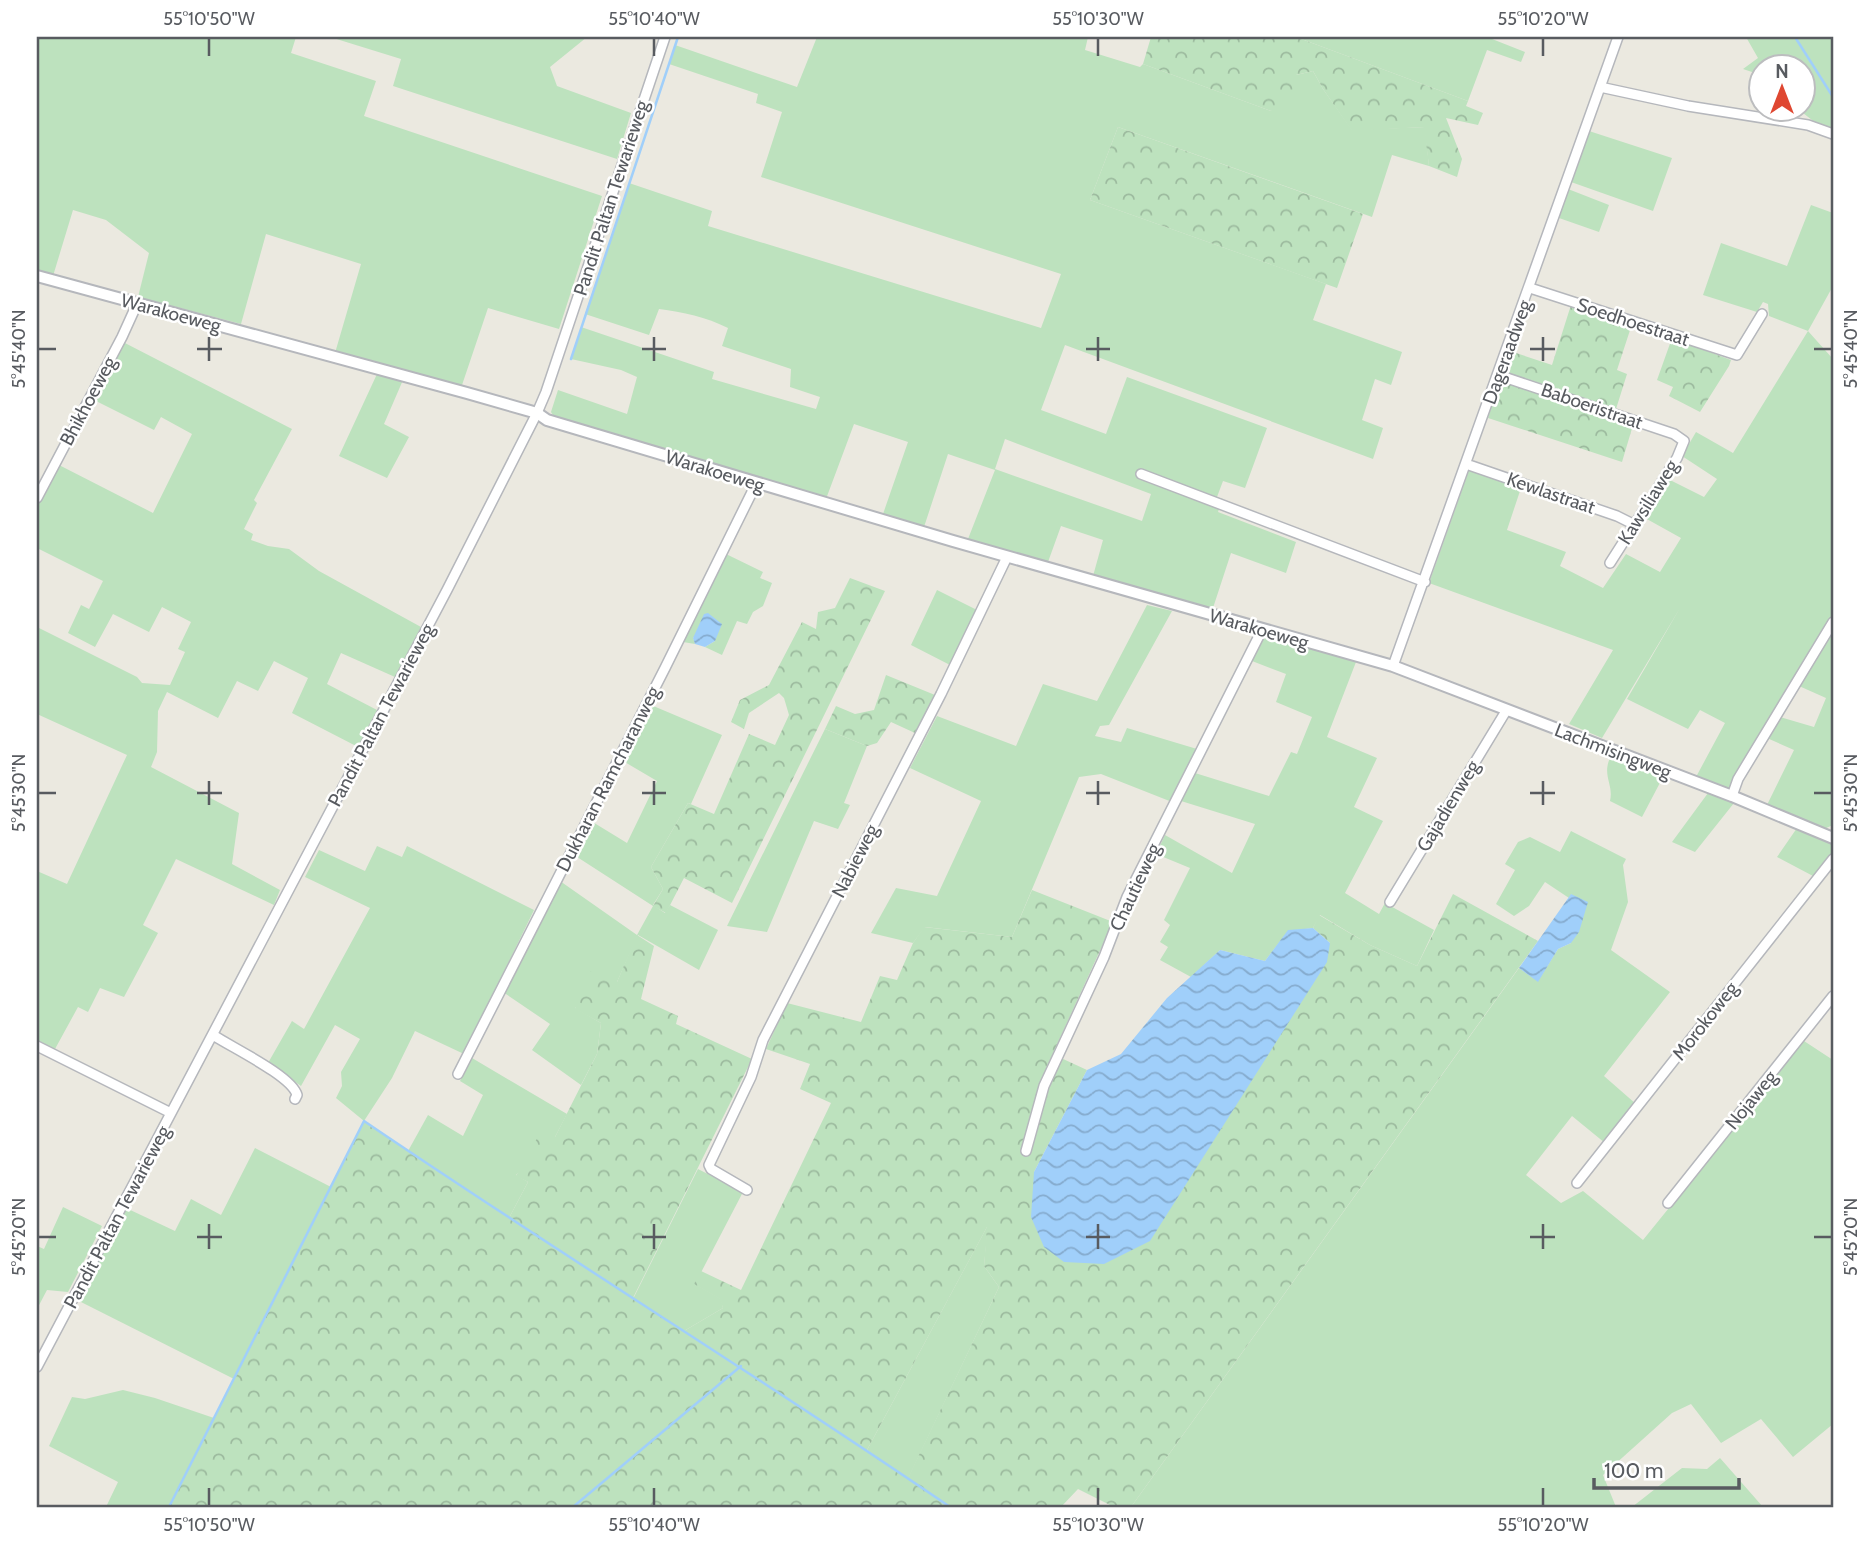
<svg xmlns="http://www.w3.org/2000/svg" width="1870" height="1544" viewBox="0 0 1870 1544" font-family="Cabin,sans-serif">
	<defs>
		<pattern id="forest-crowns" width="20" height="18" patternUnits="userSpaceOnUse" patternTransform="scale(1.75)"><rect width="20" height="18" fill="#bde2be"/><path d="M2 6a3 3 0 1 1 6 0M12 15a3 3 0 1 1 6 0" fill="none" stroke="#9cba9e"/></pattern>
		<pattern id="water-waves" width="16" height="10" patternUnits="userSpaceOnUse" patternTransform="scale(1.75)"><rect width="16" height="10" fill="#a0cffa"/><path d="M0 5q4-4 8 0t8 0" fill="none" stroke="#85abce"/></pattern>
	</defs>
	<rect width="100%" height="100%" fill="#ebe9e0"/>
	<!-- grass -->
	<path fill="#bde2be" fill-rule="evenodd" d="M37,37h259l-5,16 85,28 -12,35 238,80 -43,133 -71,-21 -27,80 -126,-35 26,-89 -95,-30 -25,90 -103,-27 11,-44 -43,-33 -33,-10 -20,66 -16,-4z
		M330,37h257l-37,30 7,19 74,27 -14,46 -224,-73 8,-27z
		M817,37h271l-3,13 55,17 3,-3 128,47 25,-36 17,-4 10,18 29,41 73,-3 4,39 -37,-11 -20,62 -254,-90 -28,73 236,84 -13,36 89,32 -11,33 -16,-6 -13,41 21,8 -10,31 -308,-114 -24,65 65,24 21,-57 140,51 -22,60 -22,-7 -6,16 6,2 -5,13 78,30 -10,31 -55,-20 -19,58 -119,-35 10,-36 -42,-14 -13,36 -80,-23 27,-69 -47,-16 -24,73 -41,-13 25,-72 -54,-18 -28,75 -271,-81 -4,-6 7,-22 69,24 10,-37 -16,-7 -50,-11 10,-32 133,45 -2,7 104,30 4,-12 -30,-10 1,-18 -69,-23 6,-18c-22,-11 -45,-16 -69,-19l-10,26 -64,-21 44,-131 83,28 -4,15 333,102 20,-54 -300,-97 21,-65 -26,-9 2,-9 -89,-30 6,-19 122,42zM1005,439l146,55 -9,27 -147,-52z
		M1296,37h191l38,15 -4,10 -34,-12 -19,51z
		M1746,37h87v93l-16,-6 -19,-15 6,-1v-42h-42l-1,9 -18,-6 15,-11z
		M1589,131l83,27 -19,53 -82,-29z
		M1568,189l41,16 -10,27 -40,-14z
		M1811,205l22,8v73l-25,45 25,28v256l-98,163 -5,13 -34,-14 29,-54 -25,-13 -12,19 -61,-30 53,-91 -78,130 -33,-14 44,-74 -184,-67 40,-113 52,18 -14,42 59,22 -6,14 43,22 23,-34 34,18 21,-34 -36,-20 23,-39 36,18 13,-18 -35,-23 14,-24 37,21 75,-122 -39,-15 -1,-12 -5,-2 -6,10 -54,-17 18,-52 66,23z
		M123,342l169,87 -38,71 3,3 -13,26 9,5 -2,6 17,6 21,3 30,22 102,56 -26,50 -54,-24 -14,31 50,26 -19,37 -66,-34 16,-35 -34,-17 -16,30 -21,-10 -19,37 -51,-26 -9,19 -1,41 -6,15 88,46 -7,51 48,26 -6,15 -98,-46 -33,66 15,8 -34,64 -24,-9 -12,24 -10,-5 -23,42 -18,-9v-169l30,13 60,-129 -90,-41v-87l100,50 5,6 28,2 15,-33 -7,-3 13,-27 -29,-15 -13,25 -36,-18 -18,33 -27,-14 13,-28 8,4 14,-28 -66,-33v-43l22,-40 94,48 39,-79 -31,-17 -7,13 -60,-30z
		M377,374l26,6 -19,44 25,13 -22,41 -48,-22z
		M726,554l37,18 -3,6 12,5 -9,23 -10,6 -6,12 -10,-3 -15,34 -17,-8 10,-6 -22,-4 2,7 -12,-2z
		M937,590l40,20 -27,55 -39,-20z
		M1147,605l25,6 -63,114 -9,1 -5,10 26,6 6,-14 70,21 -25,53 -71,-28 -22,3 -67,160 -87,-10 -12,16 -42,-10 25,-45 41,8 44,-95 -71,-33 27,-52 79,30 27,-62 54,17z
		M1833,627v198l-9,4 -57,-24 27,-55 -27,-12 13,-21 34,10 12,-29 -27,-12z
		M1264,635l92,27 -29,75 50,21 -23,49 29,14 -38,72 34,21 6,-11 49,27 -17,36 -47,-21 -50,-30 -7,13 -25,3 -23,30 -45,-11 -29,27 -31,-17 8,-13 -8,-5 10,-17 -6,-5 26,-52 -34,-14 9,-19 67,38 23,-49 -74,-23 14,-28 74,23 22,-44 6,2 15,-37 -36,-15 10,-28 -34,-13z
		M651,705l71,30 -31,69 -3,-1 -37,64 12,22 -10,16 12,8 5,-8 48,25 -19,40 -61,-35 -21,47 -42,26 26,15 -4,31 -16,31 -49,-35 18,-26 -47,-32 57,-111 77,54 16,-29 -79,-51 17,-34 36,22 30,-62 -34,-20z
		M825,729l42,17 -23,57 6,2 -12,24 -24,-8 -47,111 -40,-6z
		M1611,756l52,21 -21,40 -32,-16c4,-17 -9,-26 1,-45z
		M1708,793l26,10 -39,49 -23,-10z
		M1797,828l36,16v9l-20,23 -36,-19z
		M1571,831l55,28 -3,6 5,37 -17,48 59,42 -66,84 32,28 -31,39 -33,-27 -46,59 35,28 22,-12 60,49 161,-199 29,19v364l-40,33 -32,-38 -40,24 -30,-39 -19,9 -69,62 13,32h-485l388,-539 19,13 20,-32 13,-6 1,-49 -3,4 -24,-16 -16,24 -15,10 -18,-12 19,-34 -10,-6 13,-22 12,-5 30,15z
		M377,846l25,11 5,-11 127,64 -70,144 -49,-23 -23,47 -28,43 -28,-23 6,-12 -1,-14 19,-33 -25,-14 -34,61 -33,-23 24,-42 12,8 66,-121 -65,-31 14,-27 46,21z
		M472,1058l95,56 -12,23 -39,38 12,7 -19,36 -101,-67 20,-36 35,21 20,-41 -23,-14z
		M255,1148l76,39 -97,192 -157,-79 49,-92 49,23 16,-32 30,16z
		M698,1169l45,23 -48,92 26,15 2,9 -39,23 -51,-32z
		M63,1207l39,19 -34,66 -21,-2 -10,19v-63l7,3z
		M988,1225l-4,41 15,21 -91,192 -41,-29z
		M123,1390l32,8 59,20 -45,89h-63l12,-25 -69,-36 23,-49 13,2z
		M1720,1458l43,49h-131l50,-39 25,1z"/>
	<!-- forest -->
	<path fill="url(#forest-crowns)" fill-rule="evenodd" d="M1151,37h145l172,64 -2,5 17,7 -5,12 -32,-7 16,41 -5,18 -28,-11 -5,-39 -72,4 -29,-42 -10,-18 -17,4 2,25 -27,11 -128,-47z
		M1118,127l245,87 -26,74 -247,-88z
		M1571,305l61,19 -15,46 10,4 -11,35 -113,-38 7,-20 42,14z
		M1672,338l59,22 -2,6 -29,46 -31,-16 4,-9 -16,-7z
		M1500,379l133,46 -11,37 -134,-44z
		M850,578l35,13 -153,312 -48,-25 -18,35 -13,-7 10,-17 -12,-22 37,-64 26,11 35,-80 26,11 14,-30 -5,-17 -5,-5 -30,20 -5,16 -13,-7 9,-22 29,-15 33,-63 14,7 2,-17 17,-4z
		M886,675l49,20 -20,38 -24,-11 -14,21 -10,3 -42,-17 11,-23 19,8 19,-4z
		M1032,890l81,32 -74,162 -16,70h7l16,-68 15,-28 26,12 -53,102 296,-229 -17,-15 6,-13 51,30 47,21 36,-72 85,47 -407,566h-17l-36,-18 -17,18h-892l195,-386 145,97 19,-36 -12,-6 24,-43 15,4 42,-83 4,-31 -26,-14 14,-38 28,11 20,-47 17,11 -13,53 37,17 -2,8 76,35 -119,239 51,33 39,-23 -3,-9 -26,-15 7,-13 40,19 90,-187 -31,-14 10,-25 -44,-15 21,-46 74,19 19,-46 17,4 16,-37 11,-16 88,10zM987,1227l-3,39 15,21 -91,191 -41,-28z"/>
	<!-- water -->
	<path fill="url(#water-waves)" d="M708,613l14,11 -7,17 -10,6 -10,-3 -2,-6 11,-24z
		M1571,894l17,8 -9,30 -8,11 -13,6 -20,33 -19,-14z
		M1313,928l17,15 -3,19 -177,279 -46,23 -40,-2 -20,-15 -13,-30 3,-45 53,-102 34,-16 46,-56 53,-48 45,11 23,-31z"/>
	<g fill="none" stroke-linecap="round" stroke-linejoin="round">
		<!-- stream -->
		<path stroke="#a0cffa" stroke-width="2.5" d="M1795,37l38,60
			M571,359l107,-322
			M169,1507l195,-386c194,132 393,254 586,386
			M573,1507l168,-141"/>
		<!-- minor casing -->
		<g stroke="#b5b7bc" stroke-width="12">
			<path id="minor" d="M1600,87l88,19 120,19 25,9
				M1530,288l207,67 25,-41
				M1498,375l176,59 10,7 -7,17 -67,105
				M1466,464l151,52 18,9
				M1141,474l284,108
				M37,498l85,-161 15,-33
				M1393,666l225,-629
				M1732,796l6,-17 95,-157
				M1390,902l116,-191
				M213,1035c18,12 79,41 84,60l-2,4
				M37,1046l134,67
				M458,1074l207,-406 91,-184
				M1026,1151l18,-65 60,-129 23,-60 135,-267
				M1577,1183l256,-324
				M747,1190l-36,-21 -2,-4 42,-88 12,-37 178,-346 66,-137
				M1668,1203l165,-207
				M37,1367l410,-777 90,-177 9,-21 119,-355"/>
		</g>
		<!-- tertiary casing -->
		<g stroke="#b5b7bc" stroke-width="14">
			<path id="tertiary" d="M37,276l430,117 70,20 10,7 406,121 440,125 339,130 101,42"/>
		</g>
		<!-- minor -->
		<use href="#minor" stroke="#fff" stroke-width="9"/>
		<!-- tertiary -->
		<use href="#tertiary" stroke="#fff" stroke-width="10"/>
	</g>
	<!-- ticks -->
	<path fill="none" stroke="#585b60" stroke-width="2.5" d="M209,38v18M654,38v18M1098,38v18M1543,38v18M209,337v24M654,337v24M1098,337v24M1543,337v24M38,349h18M197,349h25M642,349h24M1086,349h24M1530,349h25M1814,349h18M209,781v24M654,781v24M1098,781v24M1543,781v24M38,793h18M197,793h25M642,793h24M1086,793h24M1530,793h25M1814,793h18M209,1224v25M654,1224v25M1098,1224v25M1543,1224v25M38,1237h18M197,1237h25M642,1237h24M1086,1237h24M1530,1237h25M1814,1237h18M209,1488v18M654,1488v18M1098,1488v18M1543,1488v18"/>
	<g text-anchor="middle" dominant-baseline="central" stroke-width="5" stroke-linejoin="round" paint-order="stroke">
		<!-- street labels -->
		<g font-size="19" fill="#585b60" stroke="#fff">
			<text transform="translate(611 198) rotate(-72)">Pandit Paltan Tewarieweg</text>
			<text transform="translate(171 313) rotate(15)">Warakoeweg</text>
			<text transform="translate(1633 322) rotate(18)">Soedhoestraat</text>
			<text transform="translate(1507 352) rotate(-70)">Dageraadweg</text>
			<text transform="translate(88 401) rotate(-62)">Bhikhoeweg</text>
			<text transform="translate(1592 406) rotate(19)">Baboeristraat</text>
			<text transform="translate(715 471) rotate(17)">Warakoeweg</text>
			<text transform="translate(1551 493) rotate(19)">Kewlastraat</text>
			<text transform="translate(1648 502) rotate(-58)">Kawsiliaweg</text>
			<text transform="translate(1259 629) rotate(16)">Warakoeweg</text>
			<text transform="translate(381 715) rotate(-62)">Pandit Paltan Tewarieweg</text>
			<text transform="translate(1613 751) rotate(21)">Lachmisingweg</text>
			<text transform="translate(608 779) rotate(-63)">Dukharan Ramcharanweg</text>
			<text transform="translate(1448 806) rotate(-59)">Gajadienweg</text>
			<text transform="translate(855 861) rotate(-63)">Nabieweg</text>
			<text transform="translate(1135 887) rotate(-65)">Chautieweg</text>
			<text transform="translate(1705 1021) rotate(-52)">Morokoweg</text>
			<text transform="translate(1751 1100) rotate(-51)">Nojaweg</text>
			<text transform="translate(117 1217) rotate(-62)">Pandit Paltan Tewarieweg</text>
		</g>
	</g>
	<!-- border -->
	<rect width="1870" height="1544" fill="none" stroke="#ffffff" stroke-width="77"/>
	<!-- north arrow -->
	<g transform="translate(1782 88)"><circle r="33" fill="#ffffff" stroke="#bcbdbf" stroke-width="2"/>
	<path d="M0-5L12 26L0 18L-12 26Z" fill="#df4731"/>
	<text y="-10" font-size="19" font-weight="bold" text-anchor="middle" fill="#585b60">N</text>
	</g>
	<!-- scale -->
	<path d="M1594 1478v10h145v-10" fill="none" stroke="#585b60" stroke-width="3.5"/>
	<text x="1604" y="1478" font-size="21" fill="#585b60" stroke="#ffffff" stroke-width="5" paint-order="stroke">100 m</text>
	<rect x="38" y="38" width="1794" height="1468" fill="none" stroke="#585b60" stroke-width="2.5"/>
	<g font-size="18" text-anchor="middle" fill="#585b60">
		<text x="209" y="25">55°10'50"W</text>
		<text x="654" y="25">55°10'40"W</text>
		<text x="1098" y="25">55°10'30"W</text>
		<text x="1543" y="25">55°10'20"W</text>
		<text transform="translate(19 349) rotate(-90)" y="6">5°45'40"N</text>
		<text transform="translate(1851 349) rotate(-90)" y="6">5°45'40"N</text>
		<text transform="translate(19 793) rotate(-90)" y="6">5°45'30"N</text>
		<text transform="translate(1851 793) rotate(-90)" y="6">5°45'30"N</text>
		<text transform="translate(19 1237) rotate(-90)" y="6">5°45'20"N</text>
		<text transform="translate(1851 1237) rotate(-90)" y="6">5°45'20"N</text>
		<text x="209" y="1531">55°10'50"W</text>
		<text x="654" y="1531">55°10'40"W</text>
		<text x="1098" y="1531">55°10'30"W</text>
		<text x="1543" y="1531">55°10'20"W</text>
	</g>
</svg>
